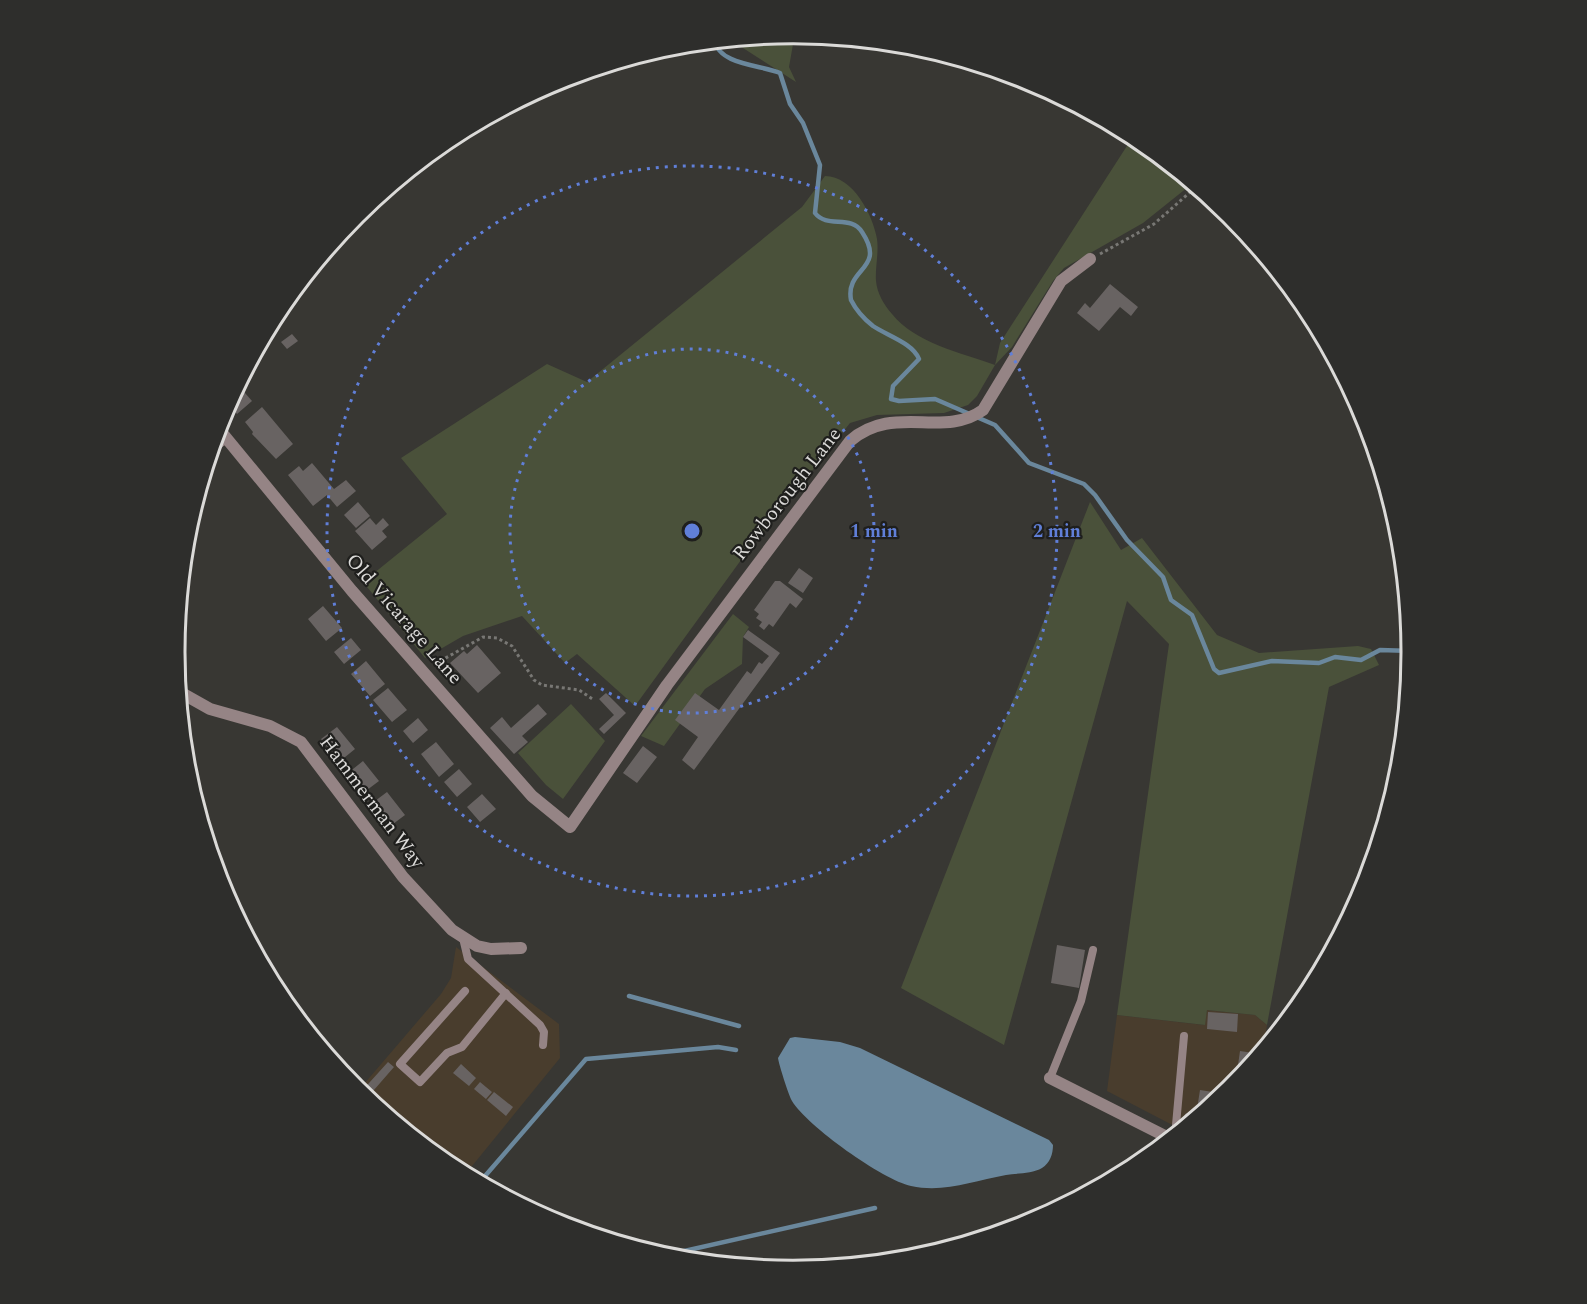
<svg xmlns="http://www.w3.org/2000/svg" width="1587" height="1304" viewBox="0 0 1587 1304" font-family="Spectral,serif">
	<rect width="100%" height="100%" fill="#383733"/>
	<!-- commercial -->
	<path fill="#493d2d" d="M456,947l103,77 1,34 -92,113 -34,-27 -7,4 -69,-57 83,-97 10,-16z
		M1207,1010l48,5 12,10 -4,26 -32,39 -49,40 -75,-39 10,-76 87,10z"/>
	<!-- green -->
	<path fill="#4a513a" d="M795,33l-6,34 7,15 -67,-43z
		M1134,135l59,48 -50,40 -79,45 -11,13 -41,66 -17,18 -18,31 -9,9 -24,8 -67,2 -27,8 -109,137 -106,146 -58,-52 -12,9 -43,-47 -59,20 -38,22 -62,-76 84,-68 -46,-56 146,-94 40,18 215,-175 23,-31c28,0 48,39 52,63 2,14 -2,28 -1,42 1,12 8,24 16,33 23,29 70,39 103,51l5,-22z
		M1090,502l31,48 21,-12 75,97 42,18 99,-7 13,3 8,16 -50,22 -62,338 -12,-10 -48,-5 -2,15 -88,-10 52,-371 -42,-43 -123,444 -103,-57z
		M733,614l16,13 -6,10 -1,27 -37,25 -41,57 -23,-10z
		M571,704l34,37 -42,58 -17,-14 -28,-32z"/>
	<!-- water -->
	<path fill="#6a879c" d="M795,1037l45,5 20,6 189,92 4,5c0,9 -3,18 -11,23 -10,6 -25,5 -36,7 -33,6 -62,18 -95,11 -28,-6 -104,-60 -119,-85 -4,-8 -13,-36 -14,-43l12,-20z"/>
	<g fill="none" stroke-linecap="round" stroke-linejoin="round">
		<!-- stream -->
		<path stroke="#6a879c" stroke-width="4.5" d="M715,41c4,24 47,24 65,32l10,31 13,19 17,42 -5,48c12,16 36,1 47,19 25,38 -17,35 -11,68 5,10 13,19 22,26 13,9 40,17 46,33l-26,27 -2,13 8,2 36,-2 60,26 34,38 55,21 11,11 32,45 36,37 8,23 21,15 22,54 5,4 53,-12 47,2 16,-6 26,3 19,-10 32,1
			M629,996l110,30
			M479,1183l107,-124 132,-12 18,3
			M662,1256l213,-48"/>
	</g>
	<!-- building -->
	<path fill="#686362" d="M1110,284l28,23 -7,9 -11,-9 -21,24 -22,-18 8,-10 5,5z
		M292,334l6,7 -11,8 -6,-7z
		M238,385l14,16 -15,13 -9,-11z
		M262,407l31,37 -17,15 -24,-25 1,-2 -8,-10z
		M312,463l22,26 12,-9 10,11 -19,16 -10,-12 -14,11 -25,-31 11,-9 4,5z
		M358,502l12,14 -14,12 -12,-13z
		M370,518l6,7 7,-7 6,7 -7,6 5,6 -15,13 -17,-19z
		M799,568l14,10 -10,15 -15,-10z
		M775,581h5l23,18 -7,9 -6,-5 -17,24 -4,-3 -5,6 -5,-4 3,-4 -6,-4 3,-4 -5,-4z
		M323,606l19,22 -16,13 -18,-22z
		M748,630l32,23 -86,117 -12,-10 16,-23 -23,-17 20,-27 24,17 28,-39 4,3 8,-12 3,2 7,-8 -26,-19z
		M351,638l10,12 -17,14 -10,-12z
		M477,645l24,28 -23,20 -28,-30 14,-12 3,3z
		M366,661l19,23 -15,12 -19,-22z
		M388,688l19,22 -15,12 -19,-22z
		M606,693l20,20 -22,21 -5,-5 15,-14 -15,-16z
		M538,704l9,10 -25,22 6,6 -14,12 -24,-26 12,-11 9,11z
		M418,718l10,12 -15,13 -10,-12z
		M337,727l18,22 -16,13 -18,-23z
		M436,742l18,22 -15,13 -18,-23z
		M643,746l14,11 -20,26 -14,-10z
		M363,761l16,20 -16,12 -15,-20z
		M459,769l13,15 -15,13 -13,-15z
		M387,792l18,23 -16,12 -18,-23z
		M482,794l14,15 -16,13 -13,-15z
		M1057,945l28,5 -6,38 -28,-5z
		M1208,1012l30,2 -1,18 -30,-3z
		M1240,1051l20,3 -25,32z
		M388,1062l6,5 -27,31 -7,-5z
		M461,1064l15,14 -7,8 -16,-13z
		M480,1082l12,10 -6,7 -12,-10z
		M1200,1090l26,4 -39,32h-4l2,-12 12,-5z
		M494,1092l19,15 -7,9 -19,-16z"/>
	<g fill="none" stroke-linecap="round" stroke-linejoin="round">
		<!-- path -->
		<path stroke="#787774" stroke-width="3" stroke-dasharray="3 3" stroke-linecap="butt" d="M1100,254l54,-30 43,-38
			M435,664l48,-27 14,1 15,8 22,34 8,5 37,5 15,10"/>
		<!-- service -->
		<path stroke="#958485" stroke-width="8" d="M463,938l5,21 72,66 4,7 -1,13
			M465,991l-65,73 20,18 27,-29 15,-6 44,-54
			M1050,1078l31,-77 12,-51
			M1175,1136l9,-100"/>
		<!-- minor -->
		<path stroke="#958485" stroke-width="12" d="M218,428l134,163 180,205 38,31 97,-142 183,-244c43,-38 93,-2 133,-31l78,-129 29,-22
			M212,448l13,-11
			M178,691l32,18 60,17 31,16 102,135 49,53 25,16 14,3 30,-1
			M1050,1078l121,61"/>
	</g>
	<!-- distance rings -->
	<g fill="none" stroke="#607fd8" stroke-width="3" stroke-dasharray="3 6">
		<circle cx="692" cy="531" r="182"/>
		<circle cx="692" cy="531" r="365"/>
	</g>
	<g text-anchor="middle" dominant-baseline="central" stroke-width="4.5" stroke-linejoin="round" paint-order="stroke">
		<!-- street labels -->
		<g font-size="20" fill="#dbdad8" stroke="#1f1f1d">
			<text transform="translate(787 494) rotate(-52)">Rowborough Lane</text>
			<text transform="translate(404 619) rotate(49)">Old Vicarage Lane</text>
			<text transform="translate(372 802) rotate(53)">Hammerman Way</text>
		</g>
	</g>
	<!-- crop -->
	<path d="M0 0H1587V1304H0ZM185 652a608 608 0 1 1 1216 0a608 608 0 1 1-1216 0Z" fill="#2e2e2c" fill-rule="evenodd"/>
	<path fill="none" stroke="#dbdad8" stroke-width="3" d="M185 652a608 608 0 1 1 1216 0a608 608 0 1 1-1216 0Z"/>
	<circle cx="692" cy="531" r="9" fill="#607fd8" stroke="#1f1f1d" stroke-width="3"/>
	<g font-size="18" text-anchor="middle" font-weight="bold" fill="#607fd8" stroke="#1f1f1d" stroke-width="4.5" stroke-linejoin="round" paint-order="stroke">
		<text x="874" y="537">1 min</text>
		<text x="1057" y="537">2 min</text>
	</g>
</svg>
